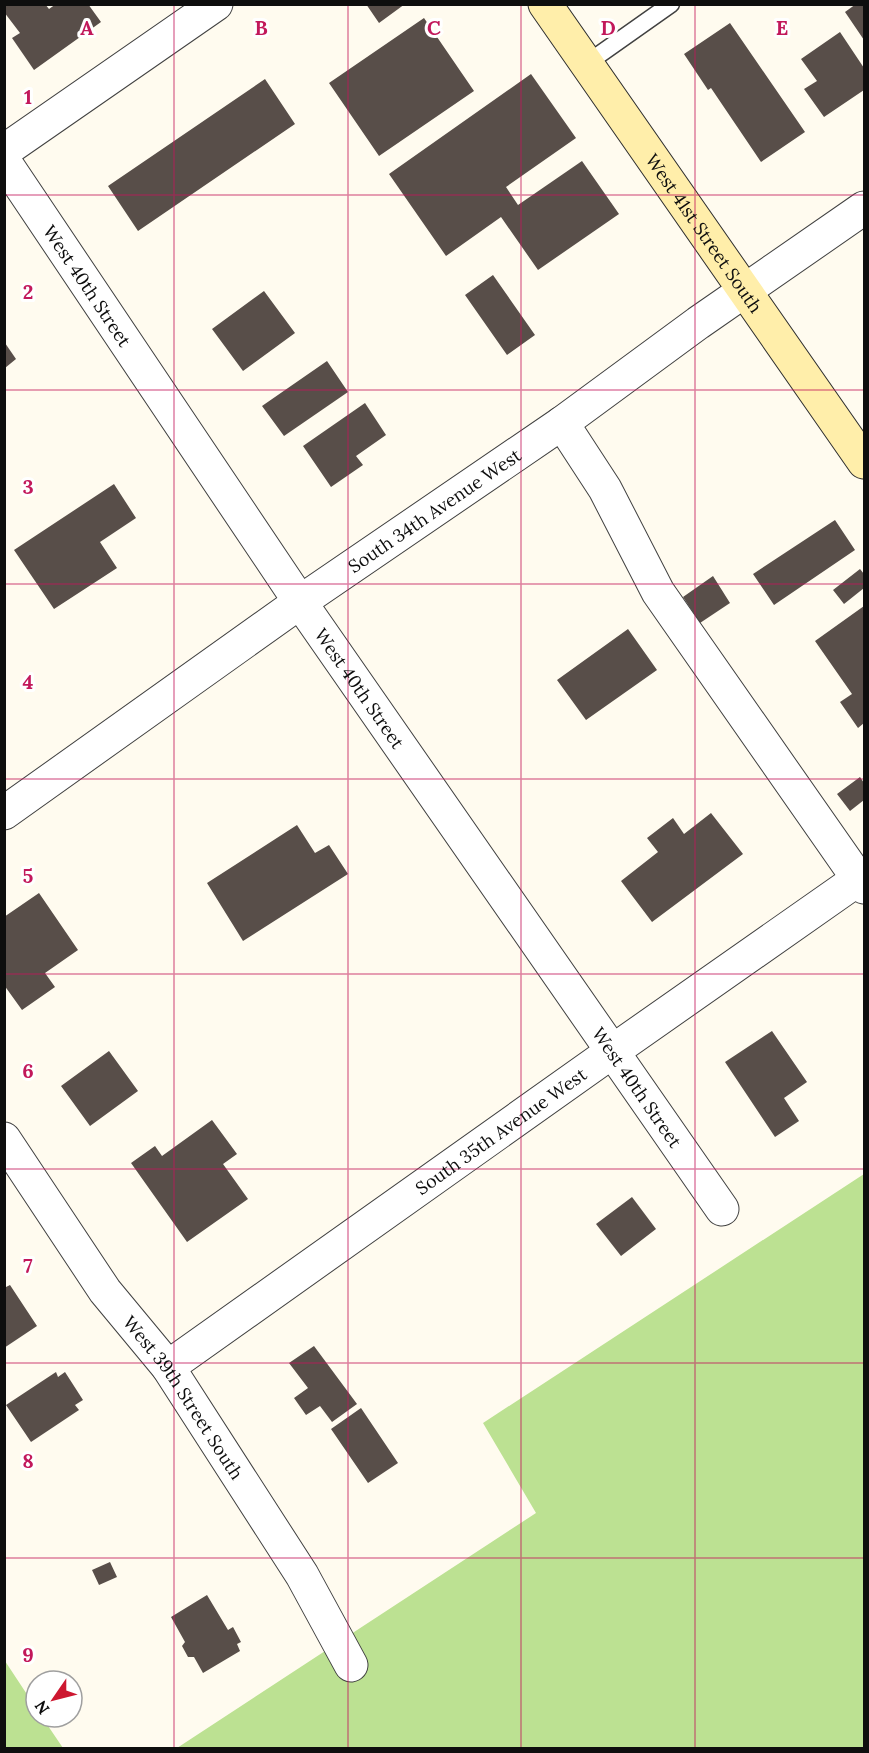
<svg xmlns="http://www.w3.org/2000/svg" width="869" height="1753" viewBox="0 0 869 1753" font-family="Lora,serif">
	<rect width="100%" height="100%" fill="#fffbef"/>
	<!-- forest -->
	<path fill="#bce192" d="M864,1174v574h-687l359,-235 -53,-90z
		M5,1661l31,47v9h6l21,31h-58z"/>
	<!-- building -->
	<path fill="#584e49" d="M4,4h41l4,5 7,-5h32l13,18 -67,48 -22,-32 8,-5 -16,-21z
		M366,4h39l-26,19z
		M856,4h8v36l-19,-28z
		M424,18l50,73 -95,65 -50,-73z
		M730,23l75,109 -44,30 -50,-74 -3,2 -24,-36z
		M840,32l24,36v22l-40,27 -20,-28 13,-8 -16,-22z
		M531,74l45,64 -70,49 12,18 64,-44 37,53 -81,56 -37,-53 -55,39 -57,-82z
		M265,79l30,45 -157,107 -30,-45z
		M493,275l42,60 -28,20 -42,-60z
		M264,291l31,42 -52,38 -31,-42z
		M5,343l11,16 -11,9z
		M327,361l21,31 -64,44 -22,-30z
		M365,403l21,32 -30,21 7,9 -32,22 -28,-41z
		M114,484l22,34 -36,24 17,26 -63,41 -40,-59z
		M835,520l20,30 -81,55 -21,-31z
		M860,569l4,5v14l-20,16 -11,-14z
		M713,576l17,27 -30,20 -17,-26z
		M864,606v117l-6,5 -18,-26 12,-8 -37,-53z
		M628,629l29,41 -71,50 -29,-40z
		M860,777l4,6v17l-14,11 -13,-17z
		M711,813l32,41 -91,68 -31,-41 37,-29 -11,-14 26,-20 11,16z
		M297,825l18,28 14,-8 19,29 -105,67 -36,-58z
		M39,893l39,57 -33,23 10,14 -33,23 -18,-25v-68z
		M772,1031l35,51 -23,16 15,23 -24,16 -50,-75z
		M109,1051l29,40 -48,35 -29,-40z
		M212,1120l25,34 -14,10 25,35 -61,43 -56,-79 24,-17 7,10z
		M632,1197l24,32 -35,27 -25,-32z
		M10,1285l27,41 -33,22v-60z
		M314,1346l43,58 -25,18 -12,-16 -14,9 -12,-17 14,-10 -19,-25z
		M56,1372l2,5 7,-5 18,28 -8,5 4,5 -48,32 -25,-37z
		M361,1408l37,55 -30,20 -37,-54z
		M110,1562l7,15 -18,8 -7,-15z
		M207,1595l21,35 5,-3 8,15 -4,2 3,7 -37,22 -9,-16h-6l-6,-11 3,-4 -14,-25z"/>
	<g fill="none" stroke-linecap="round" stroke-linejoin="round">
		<!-- lane casing -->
		<g stroke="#414141" stroke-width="19">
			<path id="lane" d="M586,64l85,-60"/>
		</g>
		<!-- street casing -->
		<g stroke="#414141" stroke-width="35">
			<g id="street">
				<path d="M4,151l212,-147"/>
				<path id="s1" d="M4,161l296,441 422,607"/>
				<path d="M562,423l43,66 53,103 206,295"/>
				<path id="s2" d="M4,813l296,-211 262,-179 136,-100 166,-115"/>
				<path id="s3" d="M4,1139l101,152 63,76 134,208 49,90"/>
				<path id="s4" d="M168,1367l445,-316 251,-176"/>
			</g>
		</g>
		<!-- secondary casing -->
		<g stroke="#303030" stroke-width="35">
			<g id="secondary">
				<path id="s5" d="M545,4l319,458"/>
			</g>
		</g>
		<!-- lane -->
		<use href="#lane" stroke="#fff" stroke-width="16"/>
		<!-- street -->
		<use href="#street" stroke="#fff" stroke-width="33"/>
		<!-- secondary -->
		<use href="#secondary" stroke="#fea" stroke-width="33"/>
	</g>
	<!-- grid -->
	<path fill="none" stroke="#c2185b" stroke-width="1.5" stroke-opacity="0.55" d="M174,4v1744M348,4v1744M521,4v1744M695,4v1744M4,195h860M4,390h860M4,584h860M4,779h860M4,974h860M4,1169h860M4,1363h860M4,1558h860"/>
	<g text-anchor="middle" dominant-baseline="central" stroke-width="6" stroke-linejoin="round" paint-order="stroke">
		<!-- street labels -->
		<g font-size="18" fill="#0e0e0e" stroke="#fff">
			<text stroke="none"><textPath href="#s5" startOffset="279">West 41st Street South</textPath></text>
			<text stroke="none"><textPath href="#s1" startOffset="150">West 40th Street</textPath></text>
			<text stroke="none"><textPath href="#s2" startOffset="526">South 34th Avenue West</textPath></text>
			<text stroke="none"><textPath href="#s1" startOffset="636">West 40th Street</textPath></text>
			<text stroke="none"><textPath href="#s1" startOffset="1122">West 40th Street</textPath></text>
			<text stroke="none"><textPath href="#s4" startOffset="408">South 35th Avenue West</textPath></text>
			<text stroke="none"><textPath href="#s3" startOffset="315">West 39th Street South</textPath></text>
		</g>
	</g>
	<g font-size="20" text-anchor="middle" font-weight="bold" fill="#c2185b" stroke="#fff" stroke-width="6" stroke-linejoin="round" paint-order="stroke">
		<text x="87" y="35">A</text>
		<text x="261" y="35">B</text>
		<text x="434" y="35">C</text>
		<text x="608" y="35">D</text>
		<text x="782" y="35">E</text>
		<text x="28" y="104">1</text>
		<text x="28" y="299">2</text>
		<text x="28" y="494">3</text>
		<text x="28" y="689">4</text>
		<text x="28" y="883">5</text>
		<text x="28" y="1078">6</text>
		<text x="28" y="1273">7</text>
		<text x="28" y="1468">8</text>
		<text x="28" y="1662">9</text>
	</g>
	<!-- border -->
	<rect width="869" height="1753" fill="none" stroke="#0e0e0e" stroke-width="12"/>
	<!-- north arrow -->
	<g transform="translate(54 1699) rotate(235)"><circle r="28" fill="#ffffff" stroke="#9f9f9f" stroke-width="1.5"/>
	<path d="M0-4.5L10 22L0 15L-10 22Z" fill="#cd1730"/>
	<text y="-9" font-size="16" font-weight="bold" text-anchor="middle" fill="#0e0e0e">N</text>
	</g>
</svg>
